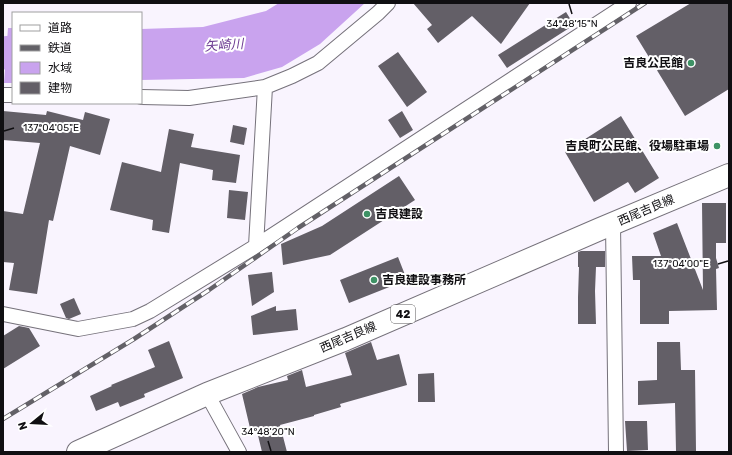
<svg xmlns="http://www.w3.org/2000/svg" width="732" height="455" viewBox="0 0 732 455" font-family="Rubik,'Noto Sans JP',sans-serif">
	<rect width="100%" height="100%" fill="#f9f4fe"/>
	<!-- water -->
	<path fill="#c9a3ee" d="M279,3h86l-45,41 -38,23 -38,11 -103,2v-51l62,-2 63,-16z
		M8,28h5v55h-9z"/>
	<g fill="none" stroke-linecap="round" stroke-linejoin="round">
		<!-- river -->
		<path stroke="#c9a3ee" stroke-width="33" d="M3,53l10,-1"/>
	</g>
	<!-- building -->
	<path fill="#635f67" d="M413,3h117l-29,41 -29,-28 -34,27 -11,-14 5,-4z
		M691,3h38v86l-44,27 -49,-80z
		M566,12l8,13 -67,43 -9,-13z
		M398,52l29,40 -20,15 -29,-41z
		M3,111l43,4 1,-4 36,9 2,-8 25,7 -10,36 -30,-9 -17,75 -4,-1 -12,74 -28,-4 5,-27 -11,-1v-51l20,3 17,-71 -37,-3z
		M402,111l11,19 -13,8 -12,-18z
		M621,116l38,62 -24,15 -7,-11 -34,20 -29,-50z
		M233,125l14,3 -3,17 -14,-3z
		M169,129l25,5 -3,13 49,8 -4,28 -24,-3 1,-10 -33,-7 -11,70 -17,-3 1,-10 -43,-10 12,-48 39,10z
		M399,176l16,24 -85,55 -47,10 -2,-21 41,-18z
		M229,190l19,2 -3,28 -18,-2z
		M702,203h24v40h-10v15l3,10 -3,1 1,41 -48,1v13h-29v-44h-7l-1,-24h29l-8,-23 24,-10 26,67z
		M581,251h24v16h-9l-1,24 1,33h-18v-27l1,-30h-1v-15z
		M398,257l9,23 -58,23 -9,-23z
		M272,272l2,20 -22,14 -4,-31z
		M74,298l7,16 -12,5 -3,-1 -6,-14z
		M276,306v5l20,-2 2,21 -45,5 -2,-19z
		M19,326l10,2 11,18 -37,23v-33z
		M169,341l14,37 -39,16 1,3 -25,10 -2,-5 -22,9 -6,-15 22,-10 -1,-1 44,-18 -7,-17z
		M371,342l6,18 22,-6 8,31 -67,19 1,3 -27,8v1l-34,9 7,27h-25l-6,-25 -6,1 -8,-34 16,-7 30,-7 -1,-4 15,-6 4,17 46,-12 -7,-22z
		M657,342h23l1,28h14l1,81h-20l-1,-48 -37,2v-24l19,-1z
		M434,373l1,29h-17v-28z
		M625,421h22l1,29 -21,1z"/>
	<g fill="none" stroke-linecap="round" stroke-linejoin="round">
		<!-- minor casing -->
		<g stroke="#75717a" stroke-width="16">
			<path id="minor" d="M3,95h10
				M141,97l48,1 76,-11 27,-11 26,-13 60,-50 10,-10
				M613,224l3,228
				M256,246l9,-159
				M3,314l75,15 55,-10 17,-8 106,-65 373,-243
				M207,394l32,58"/>
		</g>
		<!-- primary casing -->
		<g stroke="#75717a" stroke-width="24">
			<path id="primary" d="M78,452l129,-58 139,-55 254,-110 129,-54"/>
		</g>
		<!-- minor -->
		<use href="#minor" stroke="#fff" stroke-width="14"/>
		<!-- primary -->
		<use href="#primary" stroke="#fff" stroke-width="22"/>
		<!-- rail casing -->
		<g stroke="#636167" stroke-width="4.5">
			<path id="rail" d="M3,419l131,-80 75,-49 89,-62 347,-225"/>
		</g>
		<!-- rail -->
		<use href="#rail" stroke="#fff" stroke-width="3" stroke-dasharray="9" stroke-linecap="butt"/>
	</g>
	<!-- ticks -->
	<path fill="none" stroke="#100f12" stroke-width="1.5" d="M569,4l3,10M4,131l10,-3M718,264l10,-3M268,441l3,10"/>
	<!-- markers -->
	<g fill="#3e9265" stroke="#fff" stroke-width="1.5">
		<circle cx="691" cy="63" r="4"/>
		<circle cx="717" cy="146" r="4"/>
		<circle cx="367" cy="214" r="4"/>
		<circle cx="374" cy="280" r="4"/>
	</g>
	<g text-anchor="middle" dominant-baseline="central" stroke-width="4" stroke-linejoin="round" paint-order="stroke">
		<!-- shield labels -->
		<rect fill="#fff" stroke="#585759" stroke-width="1" x="391" y="305" width="24" height="18" rx="3"/>
		<g font-size="11" font-weight="bold" fill="#100f12">
			<text x="403" y="314">42</text>
		</g>
		<!-- poi labels -->
		<g font-size="12" font-weight="bold" fill="#100f12" stroke="#fff" text-anchor="end">
			<text x="683" y="63">吉良公民館</text>
			<text x="709" y="146">吉良町公民館、役場駐車場</text>
			<text x="375" y="214" text-anchor="start">吉良建設</text>
			<text x="382" y="280" text-anchor="start">吉良建設事務所</text>
		</g>
		<!-- street labels -->
		<g font-size="12" fill="#100f12" stroke="#fff">
			<text transform="translate(646 210) rotate(-23)">西尾吉良線</text>
			<text transform="translate(348 337) rotate(-23)">西尾吉良線</text>
		</g>
		<!-- water labels -->
		<g font-size="13" font-style="italic" fill="#6c3b92" stroke="#fff">
			<text transform="translate(224 45) rotate(-4)">矢崎川</text>
		</g>
	</g>
	<g font-size="10" text-anchor="middle" fill="#100f12" stroke="#fff" stroke-width="4" stroke-linejoin="round" paint-order="stroke">
		<text x="572" y="27">34°48'15"N</text>
		<text x="51" y="131">137°04'05"E</text>
		<text x="681" y="267">137°04'00"E</text>
		<text x="268" y="435">34°48'20"N</text>
	</g>
	<!-- border -->
	<rect width="732" height="455" fill="none" stroke="#100f12" stroke-width="8"/>
	<!-- legend -->
	<rect x="12" y="12" width="130" height="92" fill="#ffffff" stroke="#9f9fa0"/>
	<rect x="20" y="25" width="20" height="6" fill="#ffffff" stroke="#9f9fa0"/>
	<text x="48" y="32" font-size="12" fill="#100f12">道路</text>
	<rect x="20" y="45" width="20" height="6" fill="#636167" stroke="#9f9fa0"/>
	<text x="48" y="52" font-size="12" fill="#100f12">鉄道</text>
	<rect x="20" y="62" width="20" height="12" fill="#c9a3ee" stroke="#9f9fa0"/>
	<text x="48" y="72" font-size="12" fill="#100f12">水域</text>
	<rect x="20" y="82" width="20" height="12" fill="#635f67" stroke="#9f9fa0"/>
	<text x="48" y="92" font-size="12" fill="#100f12">建物</text>
	<!-- north arrow -->
	<g transform="translate(32 423) rotate(252)" stroke="#ffffff" stroke-width="3" paint-order="stroke">
	<path d="M0-3L7 15L0 10L-7 15Z" fill="#100f12"/>
	<text y="-6" font-size="11" font-weight="bold" text-anchor="middle" fill="#100f12">N</text>
	</g>
</svg>
